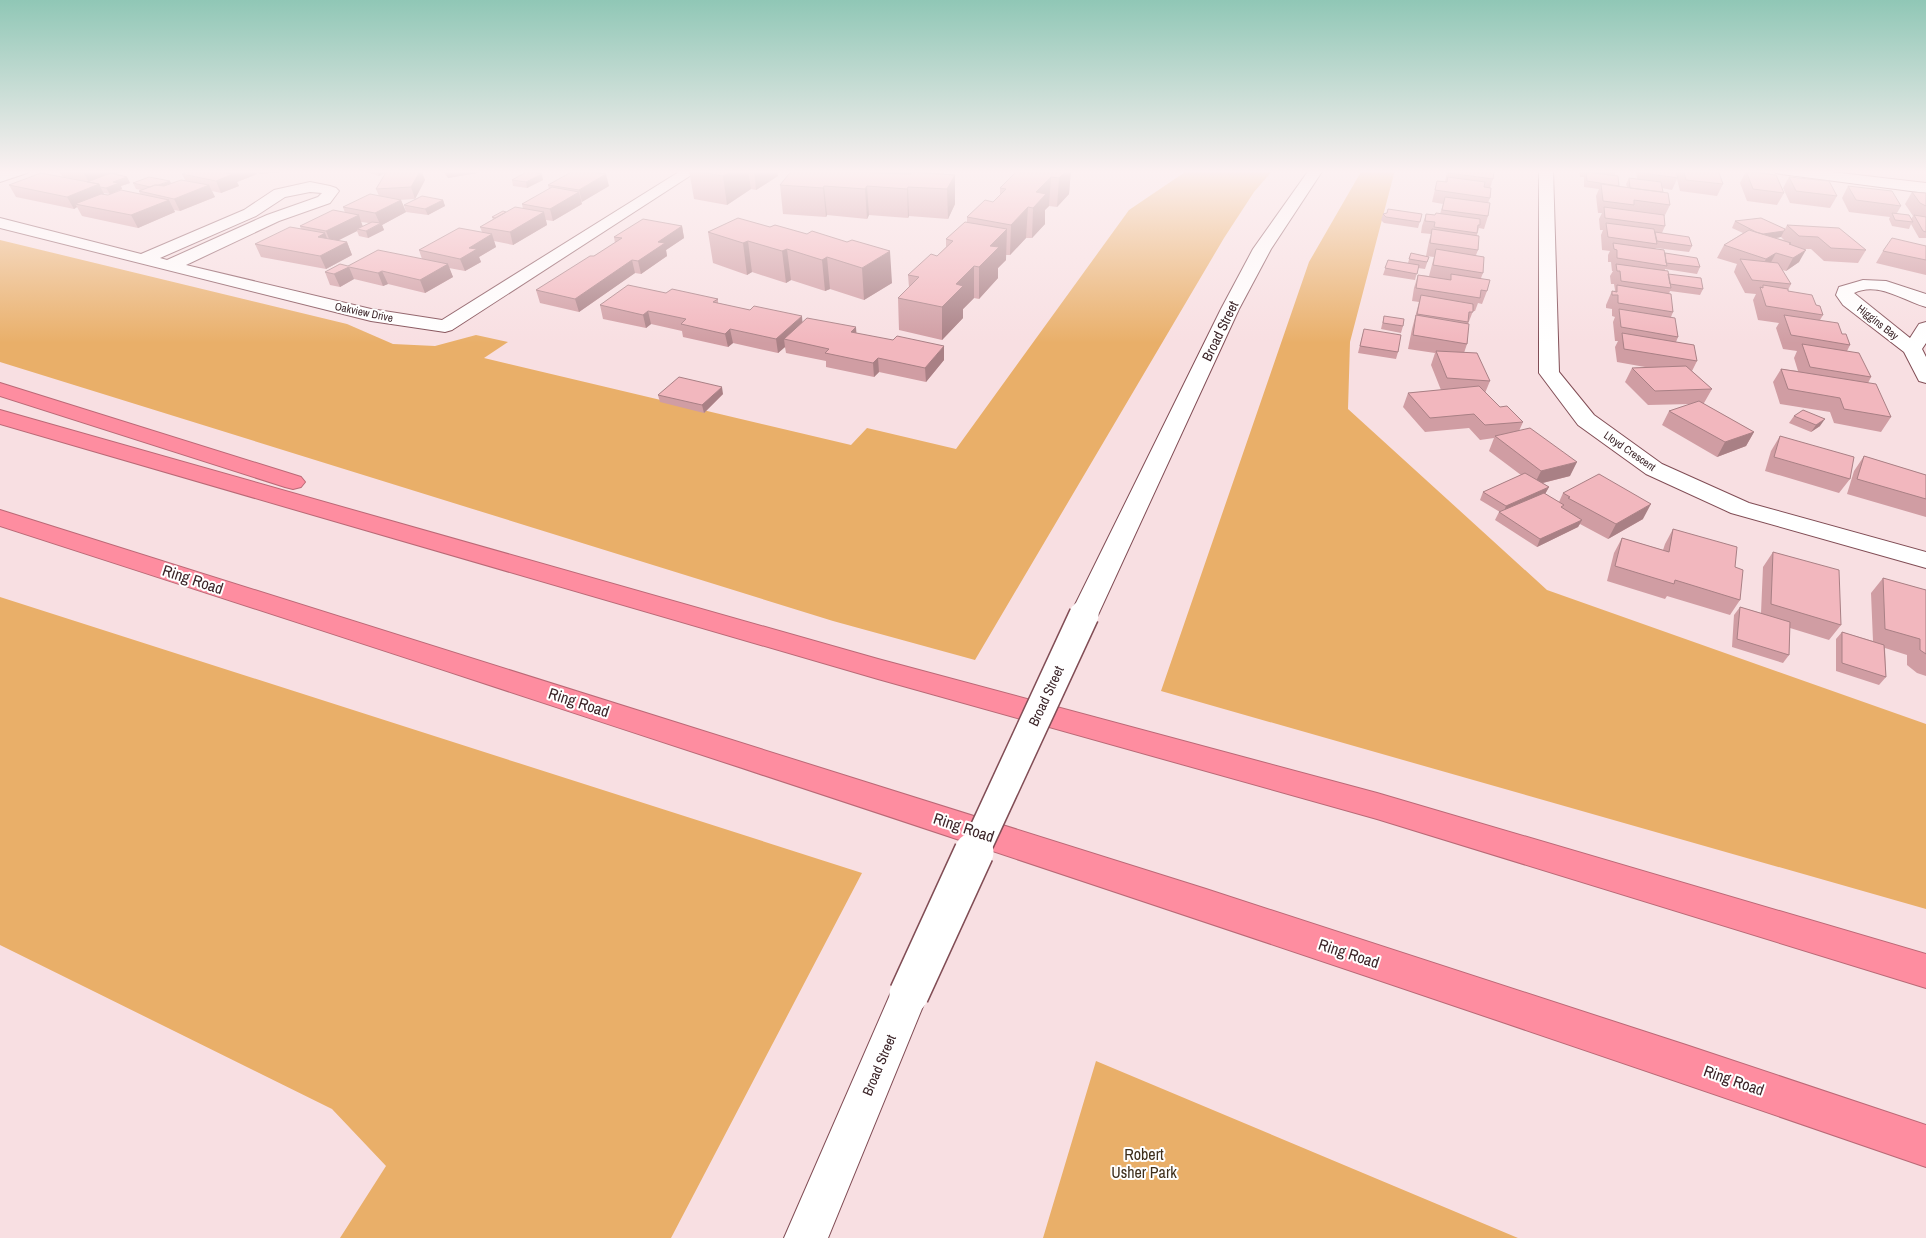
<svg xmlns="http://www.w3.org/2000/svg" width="1926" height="1238" viewBox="0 0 1926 1238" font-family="'Archivo Narrow',sans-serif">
	<rect width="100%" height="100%" fill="#f8dfe2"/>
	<!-- green -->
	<path fill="#e9af69" d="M1188,170h85l-19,22 -30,46 -249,422 -142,-39 -833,-259v-122l347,84 46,20 42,2 41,-11 32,7 -24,16 367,87 16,-17 89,21 173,-239z
		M1362,170h33l-45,172 -2,67 199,181 379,134v185l-765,-218 148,-429z
		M0,597l862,276 -191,365h-331l46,-72 -54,-57 -332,-164z
		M1096,1061l422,177h-475z"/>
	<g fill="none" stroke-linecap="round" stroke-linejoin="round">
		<!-- minor casing -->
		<g stroke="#814d55" stroke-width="2">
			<path id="minor" d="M8,170h21l-2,3 -27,9v-10z
				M682,170h17l-247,160 -7,2 -74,-11 -371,-93v-10l141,36 103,-44 30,-20 36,-8 20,4 6,2 3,3 -9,12 -51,18 -93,44 185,44 71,11zM310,192l12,1 -4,4 -51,18 -100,45 -7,-2 96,-42 29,-19z
				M1309,170h14l-52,79 -32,60 -141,306 -4,7 -10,2 -10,-2 -4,-7 151,-306 32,-60z
				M1539,170h14l6,202 35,43 68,49 87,39 177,49v16l-195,-55 -85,-39 -68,-49 -39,-52z
				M1774,170h40l112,13v10l-145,-19 -5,-1z
				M1863,280l23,1 40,13v13c-22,-6 -48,-26 -72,-14l56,45 9,-14 7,-2v21l-4,6 4,8v26l-7,-2 -15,-29 -61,-47 -7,-10 3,-8z
				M909,976l13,5 6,13 -100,244h-44l112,-257z"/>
		</g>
		<!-- highway casing -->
		<g stroke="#ba6976" stroke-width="2">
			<path id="highway" d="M0,383l301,94 4,5 -4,5 -8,2 -8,-2 -285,-91z
				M0,410l878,249 499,134 549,161v34l-549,-169 -499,-140 -878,-255z
				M0,510l1206,379 480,156 240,80v42c-640,-221 -1282,-433 -1926,-641z"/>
		</g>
		<!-- minor -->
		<use href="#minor" fill="#fff" fill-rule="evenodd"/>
		<!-- highway -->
		<use href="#highway" fill="#fe8da0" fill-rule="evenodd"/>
		<!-- minor-bridge-far1 casing -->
		<g stroke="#814d55" stroke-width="32" stroke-linecap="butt">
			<path id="minor-bridge-far1" d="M974,853l110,-238"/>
		</g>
		<!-- minor-bridge casing -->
		<g stroke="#814d55" stroke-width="42" stroke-linecap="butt">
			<path id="minor-bridge" d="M909,994l65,-142"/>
		</g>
		<!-- minor-bridge-far1 -->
		<use href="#minor-bridge-far1" stroke="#fff" stroke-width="29"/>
		<!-- minor-bridge -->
		<use href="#minor-bridge" stroke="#fff" stroke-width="39"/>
	</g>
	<!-- wall -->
	<path fill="#d09da3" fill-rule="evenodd" d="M58,170h67l-10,4 12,3 3,6 -9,3 1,3 -12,5 -7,-1 1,2h4l32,-1 -1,-3 2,-1 -5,-1 -3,-6 38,1 14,-4 -3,-6 12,-4h61l2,4 -20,8 2,4 -18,7 -9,-2 3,6 -35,14 -6,-1 1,2 -37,16 -56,-12 -5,-9 -3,2 -58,-12 -7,-12 54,-8z
		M364,170h57l4,10 -10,19 -16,1h2l5,12 -24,13 2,5 -16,8 -9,-2 -2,-5 -20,10 10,1 5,13 -26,14 -65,-12 -6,-13 46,-15 -1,-3 45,-13 -2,-6 36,-11 -3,-7 8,-14 -1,-1 -4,2 -15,-5zM361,222l8,1 -6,3z
		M442,170h34l1,3 -29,5z
		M689,170h91l-3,1 1,5 -22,14 -5,-1 -24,16 -33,-6z
		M811,170h117l-2,3 29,2v29l-7,15 -39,-3 -1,2 -39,-3 -2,4 -40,-4 -1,2 -43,-3 -3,-29z
		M1071,170l-2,24 -12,13 -8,-1 -4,4v14l-13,14h-6l-16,17h-4v5l-8,8v10l-19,21 -5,-1 -11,11v9l-21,22 -43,-10 -1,-32 11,-11 -1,-12 29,-19 9,-9v-8l21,-17v-5l26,-15 7,-7v-7l23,-16z
		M1442,170h50v1l1,8 -3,9v10l-2,5v13l-4,13 -5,-1 -2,7 1,15 -2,5 7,18 -2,5 6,13 -5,13 -4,-1 -3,8h-2l-5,13 -1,20 -3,9 26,28 -5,12 15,14 23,15 -4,9 51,45 -27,7 6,4 -4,7 14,8 4,-9 80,26 -35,20 -28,-15 -2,3 -41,20 -42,-27 4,-8h1l-20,-12 3,-8 38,-17 -32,-24 5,-13 -14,2 -11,-12 -44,4 -22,-25 5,-14 33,-3 -10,-25 4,-12 -27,-4 4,-20 7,-27 -7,-1 2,-13 4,-13 11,1 5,-19 -8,-1 3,-15 2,-7 -10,-1 1,-7 4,-12 9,1 5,-1 3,-10 -11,-2 5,-21 8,1 2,-11z
		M1579,170h38l-3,6 5,10 8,1 -1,-3 3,-6 8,1 -1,-9h82l5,14 -6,12 -37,-5 -3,-12 -5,11 -10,-2 1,4 7,13 -6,12 1,9 -3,7 30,13 -3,6 -33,-4 -1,1 45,18 -3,7 -32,-5v2l3,3 35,15 -3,6 -30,-4 -1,3 4,18 -2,5 7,20 -2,5 21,19 -5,10 20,18 -8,14h-2l52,29 -8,14 -29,11 -55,-32 7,-14 22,-7 -43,1 -23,-23 7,-14 13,-1 -28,-5 -2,-15 3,-6h-3l-2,-19 2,-5 -3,-1v-7l-6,-1v-3l6,-14 2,1 1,-2 -1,-6h-3l-1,-8 3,-5h-1l-1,-9h-3v-7l2,-4 -8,-1 -1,-15 2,-5h-3l-1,-11 3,-6h-4l-2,-17 3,-7 -15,-2v-10h-4z
		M1746,171l38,22 -7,12 -30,-4 -7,-18z
		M1789,177l48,19 -7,12 -40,-5 -7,-15z
		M512,180h31l-16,8 -14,-2z
		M548,185l61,1 -28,16 1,2 -29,17 -7,-1 1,5 -34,20 -19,-4 2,6 -17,10 2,5 -16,9 -16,-3 4,9 -28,16 -37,-9 -5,2 -29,-7 -14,8 -10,-2 -5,-13 23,-6 74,-7 -3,-9 63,-18 -2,-5 13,-8 -1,-2 14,-5 17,-3 -1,-5 27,-15z
		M1848,186l53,20 -4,7 14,6 2,-3 -8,-12 7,-12 14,1v45h-7l-8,-14 -2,5 -17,-3 -3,-7 1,-2 -41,-5 -7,-14z
		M443,200l2,6 -17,9 -22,-3 -2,-7z
		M1387,213l35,1 -4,14 -34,-5 -3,-3 2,-6z
		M1735,221l50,8 2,-4 79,25 -8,13 -34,-2 -13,-12h-7l-5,13 -13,9 -4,-1 9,14 -3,6v1l28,14 7,10 -3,5 22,14 8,11 -3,6 24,26 -3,6 23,34 -10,15 -47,-9 -4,-11 -50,-8 -7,-22 8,-13 17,2 -4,-13 3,-7 -14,-2 -7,-21 3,-5 -21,-3 -5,-20 3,-6 -11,-1 -11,-21 3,-8 -20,-6 7,-13 19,-12 -11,-5zM1781,237l3,3 -8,-2z
		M775,225l117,58 -28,17 -34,-11 -5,2 -34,-11 -5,3 -34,-11 -5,3 -34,-12 -5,-31 62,-5z
		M682,226l2,12 -18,12 1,6 -26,18 -6,-1 -56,39 -39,-9 -4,-13 58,-34 21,-13 -1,-6z
		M1926,246v29l-50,-12 7,-12z
		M1411,253l18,4 -4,12 -7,-1 -3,12 -32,-5 5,-15 20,3z
		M666,293l52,6v4l85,19 53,5v6l88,27 -18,22 -47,-10 -5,5 -48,-10v-6l-40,-8 -1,-6 -7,6 -45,-10 -5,4 -45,-10 -1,-6 -31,-7 -5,4 -43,-9 -3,-14z
		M1384,316l19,10 -2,7 -20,-4z
		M1364,329l34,23 -2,7 -38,-6z
		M723,394l-19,19 -44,-11 -2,-7z
		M1794,416l26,10 -9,6 -22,-9z
		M1780,436l70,43 -11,14 -74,-22 6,-20z
		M1864,456l62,19v42l-79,-23 7,-23z
		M1673,529l62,38 5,33 -10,15 -63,-19 -2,3 -58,-18 7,-28 8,-15 41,12 2,-6z
		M1773,552l68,73 -12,15 -39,-12 -1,27 -6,8 -51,-16 2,-32 6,-8 21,6 2,-46z
		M1883,578l43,12v86l-9,-3 -10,-8v-10l-22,-7 1,29 -7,8 -43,-14v-32l6,-7 31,9 -2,-48z"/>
	<!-- shaded-wall -->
	<path fill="#a98085" d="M90,170h35l-35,14 -7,-12z
		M234,170h21l2,4 -20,8 2,4 -18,7 -5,-12 10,-8z
		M257,170h48l-46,4z
		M377,170h4l2,4 -4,2z
		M421,170l4,10 -10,19 -4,-12z
		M426,170h13l-12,2z
		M461,170h15l1,3 -29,5 -2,-5z
		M733,170h15l3,19 -24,16 -4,-29z
		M754,170h26l-3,1 1,5 -22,14z
		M922,170h6l-6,9z
		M1067,170h4l-2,24 -12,13 2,-29z
		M542,174l1,6 -16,8 -1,-6z
		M606,174l3,12 -27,16 -3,-12z
		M955,175v29l-7,15 -1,-30z
		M127,177l3,6 -9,3 1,3 -12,5 -4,-6 7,-6z
		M1051,177l-2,29 -4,4v14l-13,14 1,-30 3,-16z
		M170,181l3,6h-19z
		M99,184l6,12 -30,8 2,3 -3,2 -7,-12z
		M209,185l6,12 -35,14 -6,-12z
		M824,186l3,29 -1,2 -3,-29z
		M867,186l2,29 -2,4 -2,-30z
		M908,187l1,29 -1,2 -1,-29z
		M579,192l3,12 -29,17 -3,-12z
		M169,200l6,12 -37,16 -7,-13z
		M401,200l5,12 -24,13 2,5 -16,8 -2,-7 14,-7 -5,-11z
		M443,200l2,6 -17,9 -3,-6z
		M1028,207l-2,31 -16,17 1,-30z
		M544,212l3,13 -34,20 -3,-13z
		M359,215l4,13 -6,1v2l-26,13 -5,-13z
		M682,226l2,12 -18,12 1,6 -26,18 -3,-13 20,-19z
		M1007,229l-1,31 -8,8v10l-19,21v-32l11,-21z
		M1784,231l-3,6 -24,4 4,-7z
		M325,233l5,13 -12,-9z
		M492,234l4,13 -17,10 2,5 -16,9 -5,-12 9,-11z
		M748,241l4,31 -5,3 -4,-32z
		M347,242l5,13 -26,14 -6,-13z
		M787,249l4,31 -5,3 -4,-32z
		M1806,250l-7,12 -13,9 7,-13z
		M890,251l2,32 -28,17 -2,-32z
		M1776,253l-7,13 -10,6 7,-13z
		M827,257l3,32 -5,2 -3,-31z
		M632,260l3,13 -56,39 -4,-13z
		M448,264l5,13 -28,16 -5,-13z
		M974,266v32l-11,11v9l-21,22v-33l14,-23z
		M349,267l5,12 -14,8 -6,-13z
		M382,271l6,13 -5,2 -5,-13z
		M648,311l3,13 -5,4 -3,-13z
		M802,316l1,14 -19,9 1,8 -7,6 -2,-14z
		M856,327l1,14 -6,-9z
		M730,329l3,14 -5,4 -3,-13z
		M944,346v14l-18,22 -1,-14z
		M878,358l1,14 -5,5 -1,-14z
		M722,387l1,7 -19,19 -2,-8z
		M1825,419l-5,7 -9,6 5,-7z
		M1754,432l-8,14 -29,11 8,-15z
		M1577,462l-7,14 -36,9 7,-14z
		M1549,487l-4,7 -42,20 3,-8z
		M1651,504l-8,15 -35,20 8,-15z
		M1582,520l-4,7 -41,20 3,-8z"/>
	<!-- building -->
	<path fill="#f2b7be" stroke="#a98085" d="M71,170h19l-7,2z
		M194,170h40l-8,3 7,1 -17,7 -34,-7z
		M408,170h13l-10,17 -35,2 11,-18z
		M444,170h17l-15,3z
		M575,170h2l29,4 -27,16 -31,-5z
		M689,170h44l-10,6z
		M792,170l119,4 1,-2 43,3 -8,14 -39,-2 -1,2 -40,-3 -2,3 -41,-3 -1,2 -43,-3z
		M1026,170h41l-8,8 -8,-1 -15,15 10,2 -13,14 -5,-1 -17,18 -44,-8 18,-17 8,2 13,-13 -6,-1 17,-17 6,1z
		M1449,170h42v1h3l-1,8 -45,-6z
		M1642,170h38v2h-4l2,6 -35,-5z
		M1683,170h35l5,14 -37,-4z
		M528,171l14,3 -16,8 -14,-2z
		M1746,171l30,4 8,18 -31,-4z
		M1586,172l32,4 1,10 -32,-5z
		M41,173l58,11 -32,13 -58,-12z
		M111,173l16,4 -14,5 6,1 -13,5 -6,-1 -1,-3 -12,-2z
		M149,177l21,4 -12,4h-3l-5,2 -17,-4z
		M1448,177l37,5 -1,5 7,1 -1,10 -55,-8 2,-9 10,1z
		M1789,177l40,4 8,15 -41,-5z
		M1629,178l32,4 2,10 -33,-4z
		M181,180l28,5 -35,14 -35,-8 16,-6 9,1z
		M1601,184l67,9 2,12 -36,-5v5l-31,-4z
		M1848,186l44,5 9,15 -45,-6z
		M552,187l27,5 -29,17 -28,-5z
		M121,190l48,10 -38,15 -56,-11 26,-10 7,1z
		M1912,192l14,1v13l-6,-3z
		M370,194l31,6 -26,13 -32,-6z
		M422,196l21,4 -18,9 -21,-4z
		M1445,197l45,6 -2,13 -46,-6z
		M515,207l29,5 -34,20 -30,-5z
		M1604,207l60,8 1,11 -60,-8z
		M1388,209l34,5 -2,8 -34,-5 -3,-3 4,-1z
		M333,210l26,5 -33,16 -26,-5z
		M503,211l3,1 -11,6 -3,-1z
		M1436,213l44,6v6h-2l-1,8 -43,-6 1,-5 -10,-1 1,-7 9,1z
		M1892,213l17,2 4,7 -18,-2z
		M1914,215l12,2v15l-3,-1z
		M738,218l32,9 5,-2 32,9 5,-3 35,11 5,-2 38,11 -28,17 -35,-11 -5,3 -35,-11 -5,2 -34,-10 -5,2 -35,-11z
		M1761,218l24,11 -1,2 -21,3 -7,-2 -21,-11z
		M643,219l39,7 -24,16 7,1 -27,18 -6,-1 -57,39 -39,-9 54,-34h4l28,-18 -8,-1z
		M372,222l9,1 -15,8 -9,-2z
		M965,222l42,7 -17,17 9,1 -20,20 -5,-1 -18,18 7,2 -21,21 -44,-9 21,-21 -11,-2 23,-21 6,2 16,-15 -7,-2z
		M1606,223l48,6 3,15 -49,-7z
		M1787,225l52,3 27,22 -35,-2 -13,-11 -19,-1z
		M290,227l35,6 -7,4 29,5 -27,14 -65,-12z
		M459,228l33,6 -23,14 8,1 -17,10 -41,-9z
		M1432,229l47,7 -1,14 -48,-7z
		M1749,230l42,13 -2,1 17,6 -13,8 -17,-5 -10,6 -42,-14z
		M1655,232l34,5 3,9 -35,-5z
		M1892,238l34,8v14l-43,-9z
		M1613,243l51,7 3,16 -50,-8v-8l-3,-1z
		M1436,249l48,8 -1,16 -50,-8z
		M378,250l70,14 -28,16 -38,-9 -4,2 -29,-6 -15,7 -9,-2 15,-8 8,2z
		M1411,253l18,4 -2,5 -18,-3z
		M1665,253l32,5 3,9 -34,-4z
		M1740,259l38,4 13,21 -39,-4z
		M1388,260l31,5 -2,9 -32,-6z
		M1616,264l52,7 3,17 -50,-7 -1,-10h-3z
		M1451,274l39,6 -3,11 -6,-1 -1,8 -64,-10 2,-13 33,5z
		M1668,274l33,4 2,11 -33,-5z
		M628,285l38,8 6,-4 46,10 -5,3 37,8 4,-4 48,10 -26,23 -46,-10 -5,5 -44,-10 5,-5 -38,-8 -5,4 -43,-10z
		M1617,285l54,9 2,18 -55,-9v-8h-6v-4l5,1z
		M1763,285l25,4v2l24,4 4,10 4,1 3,9 -57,-9 -6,-19 3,1z
		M1421,295l52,9v8h-4l-1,10 -51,-8z
		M1619,309l56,9 3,19 -57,-10z
		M1416,315l53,9 -2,20 -54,-9z
		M1784,315l54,8 4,11h4l4,11 -59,-10z
		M1384,316l20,3 -1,7 -20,-3z
		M807,318l49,9 -5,5 42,8 4,-4 47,10 -19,22 -47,-10 -5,5 -48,-10 4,-4 -45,-10z
		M1364,329l37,6 -3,17 -38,-6z
		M1622,333l72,12 3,16 -73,-12z
		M1802,344l57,9 12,24 -61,-10z
		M1436,351l41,2 13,28 -43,-3z
		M1686,366l26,23 -57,2 -23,-23z
		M1781,369l95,15 15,33 -47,-8 -4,-11 -52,-9z
		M679,377l43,10 -20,18 -44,-10z
		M1479,386l21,21 7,-1 16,16 -38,3 -11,-11 -44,4 -22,-25z
		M1699,401l55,31 -29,10 -56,-31z
		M1803,410l22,9 -9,6 -22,-9z
		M1530,428l47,34 -36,9 -46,-35z
		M1780,436l74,21 -4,22 -76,-22z
		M1864,456l62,19v24l-69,-20z
		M1525,473l24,14 -43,19 -23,-14z
		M1599,474l52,30 -35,20 -48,-26 2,-1 -7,-4z
		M1544,493l20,12 -3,2 21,13 -42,19 -41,-27z
		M1673,529l64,18 -2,20 8,3 -3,30 -65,-20 -1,4 -59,-18 7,-28 47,14z
		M1773,552l66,18 2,55 -70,-21z
		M1883,578l43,12v64l-6,-4v-11l-35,-10z
		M1740,607l50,15 -1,33 -52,-16z
		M1842,632l42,13 2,32 -44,-14z"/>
	<!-- sky -->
	<linearGradient id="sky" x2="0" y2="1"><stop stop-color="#90c7b6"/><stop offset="0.5" stop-color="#fcf1f2"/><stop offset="1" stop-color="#fcf1f2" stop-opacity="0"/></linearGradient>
	<rect width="1926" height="343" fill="url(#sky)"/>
	<g text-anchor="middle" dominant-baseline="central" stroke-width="4" stroke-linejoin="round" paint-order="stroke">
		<!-- far-street labels -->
		<g font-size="11" fill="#3c2529" stroke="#fff">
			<text transform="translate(364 312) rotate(12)">Oakview Drive</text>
			<text transform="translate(1878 322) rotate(38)">Higgins Bay</text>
			<text transform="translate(1630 451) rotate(35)">Lloyd Crescent</text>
		</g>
		<!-- street labels -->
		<g font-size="14" fill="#3c2529" stroke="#fff">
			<text transform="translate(1220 331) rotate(-64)">Broad Street</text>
			<text transform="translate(1046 696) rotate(-65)">Broad Street</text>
			<text transform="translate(879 1065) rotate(-67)">Broad Street</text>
		</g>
		<!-- near-street labels -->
		<g font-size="16" fill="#3c2529" stroke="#fff">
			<text transform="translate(193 579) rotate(18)">Ring Road</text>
			<text transform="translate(579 702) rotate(18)">Ring Road</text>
			<text transform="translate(964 827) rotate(18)">Ring Road</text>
			<text transform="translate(1349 953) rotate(18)">Ring Road</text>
			<text transform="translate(1734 1080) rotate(19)">Ring Road</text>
		</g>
		<!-- near-park labels -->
		<g font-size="16" fill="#3e2e1b" stroke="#fff">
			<text x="1144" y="1154">Robert<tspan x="1144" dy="18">Usher Park</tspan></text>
		</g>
	</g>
</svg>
